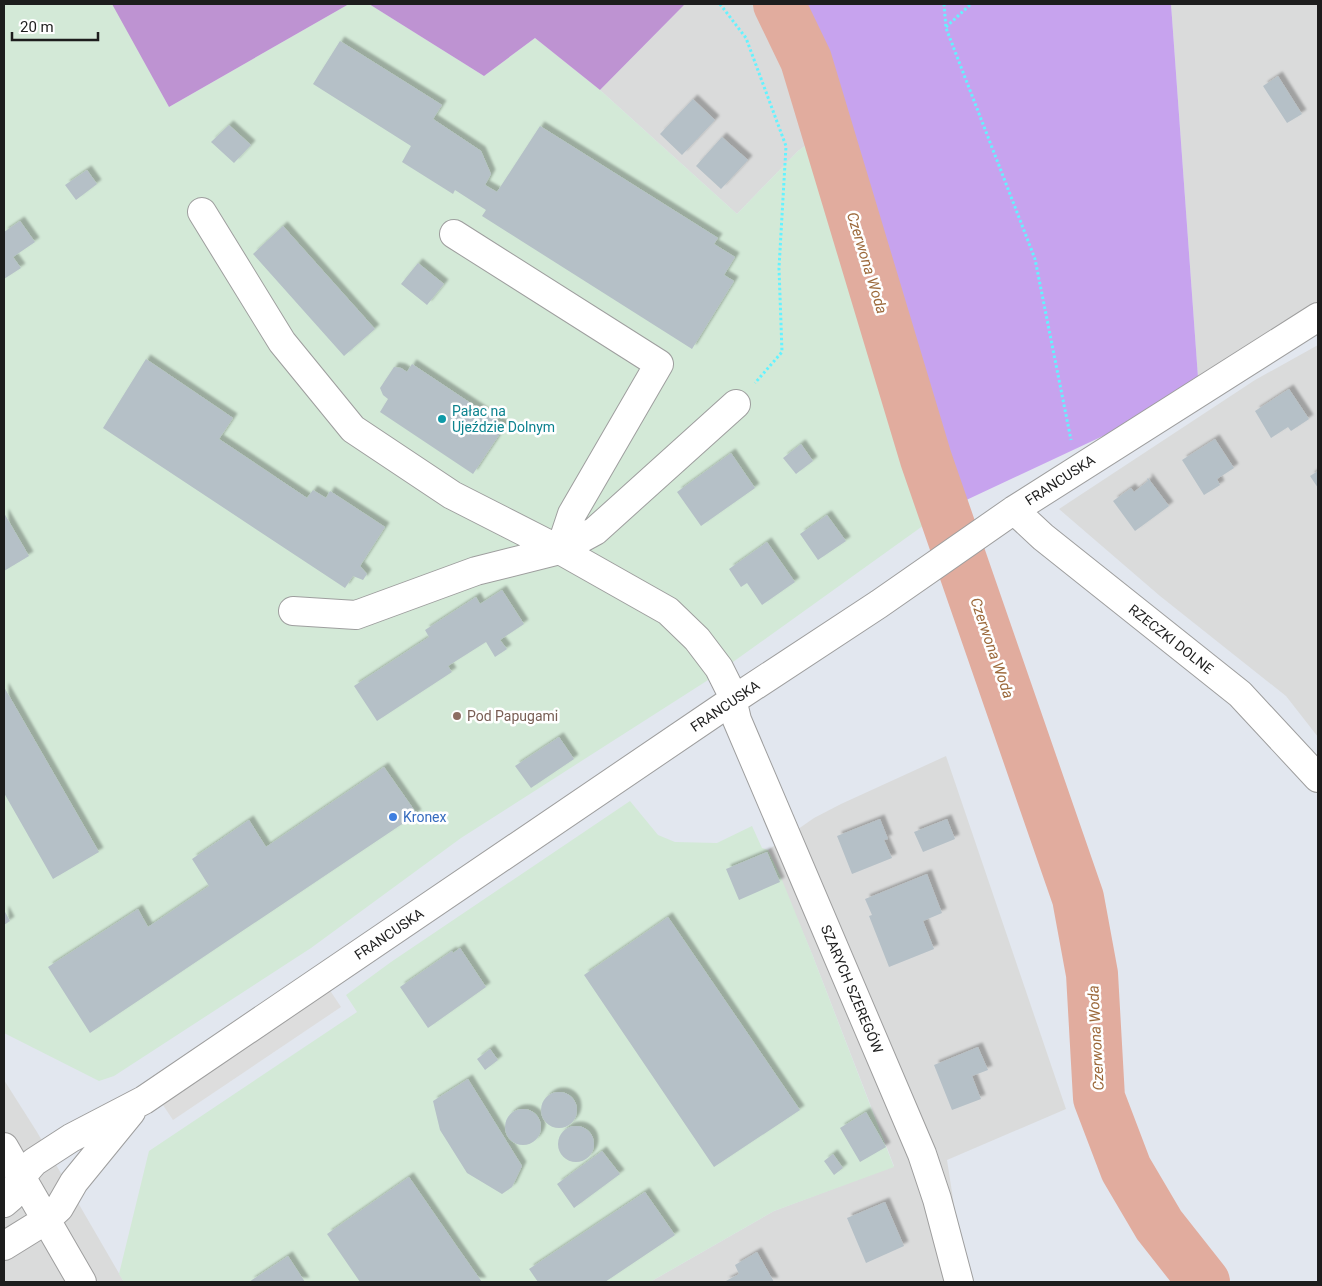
<svg xmlns="http://www.w3.org/2000/svg" width="1322" height="1286" viewBox="0 0 1322 1286" font-family="Roboto,sans-serif">
	<defs>
		<filter id="shadow"><feDropShadow dx="4.5" dy="-4.5" stdDeviation="1" flood-color="#0004"/></filter>
	</defs>
	<rect width="100%" height="100%" fill="#e2e7ef"/>
	<!-- residential -->
	<path fill="#dadbdb" d="M685,4h94l27,56 21,70 -29,21 -61,63 -137,-124z
		M1171,4h147v311l-119,76z
		M1318,345v392l-32,-41 -126,-100 -101,-87 196,-129z
		M946,756l120,353 -119,51 9,58 16,64h-322l124,-71 120,-45 -82,-212 -44,-104 46,-32 27,-14z
		M4,1080l33,52 87,150h-120z"/>
	<!-- industrial -->
	<path fill="#d3e9d7" d="M4,4h109l56,103 180,-103h20l115,72 51,-38 65,52 137,124 61,-63 29,-21 99,329 19,51 -240,172 -244,156 -150,110 -197,128 -15,5 -95,-48z
		M630,801l28,34 17,7 42,1 35,-17 10,22 6,2 12,25 32,79 82,213 -120,44 -124,71h-526l-5,-8 30,-123 208,-139 -11,-17 45,-33z"/>
	<!-- grass -->
	<path fill="#c7a3ee" d="M779,4h392l28,387 -254,119 -19,-51 -120,-399z"/>
	<!-- forest -->
	<path fill="#be93d2" d="M112,4h237l-180,103z
		M369,4h316l-85,86 -65,-52 -51,38z"/>
	<!-- parking -->
	<path fill="#ddd" d="M329,989l12,18 -168,113 -12,-18z"/>
	<g fill="none" stroke-linecap="round" stroke-linejoin="round">
		<!-- river -->
		<path stroke="#e1ac9e" stroke-width="52" d="M779,4l27,56 120,399 152,439 14,76 7,124 27,71 33,56 45,57"/>
	</g>
	<!-- building -->
	<path fill="#b5c0c7" filter="url(#shadow)" d="M340,41l102,64 -9,14 48,32 10,23 -6,11 12,7 43,-66 178,112 -4,6 21,13 -11,18 10,6 -42,68 -210,-133 4,-6 -31,-20 -2,4 -51,-32 9,-16 -98,-62z
		M1278,76l24,38 -15,9 -24,-37z
		M693,99l22,21 -33,35 -22,-21z
		M229,125l22,20 -17,18 -23,-21z
		M722,137l26,23 -27,29 -25,-23z
		M87,170l10,14 -21,16 -11,-15z
		M20,221l15,21 -22,15 8,11 -17,11v-47z
		M283,226l92,103 -31,27 -91,-102z
		M418,263l26,21 -17,21 -26,-21z
		M146,359l87,59 -14,21 88,59 6,-8 13,8 4,-7 55,36 -25,39 7,8 -4,6 -10,-4 -8,12 -242,-160z
		M412,364l93,62 -32,48 -93,-62 8,-13 -5,-4 -3,-7 14,-21 7,1 6,4z
		M1289,389l20,30 -18,12 -3,-4 -17,11 -16,-27z
		M1215,439l19,29 -17,11 3,6 -16,10 -22,-35z
		M801,444l12,17 -17,13 -13,-16z
		M731,453l24,35 -54,38 -24,-34z
		M1318,471v17l-8,-12z
		M1148,478l21,28 -34,25 -22,-30 18,-13 3,4 14,-11 -1,-2z
		M4,513l25,43 -25,15z
		M827,515l19,26 -28,19 -18,-26z
		M767,542l28,40 -33,23 -15,-22 -6,4 -12,-18z
		M502,590l22,34 -24,16 7,9 -12,8 -9,-15 -38,24 4,6 -75,49 -23,-35 75,-49 -4,-7 51,-33 4,7z
		M4,687l95,165 -46,27 -49,-86z
		M559,737l15,22 -43,29 -16,-22z
		M384,767l33,47 -327,219 -42,-66 90,-58 10,18 61,-41 -17,-27 57,-39 17,27z
		M880,819l8,20 -4,1 8,18 -40,16 -15,-38z
		M947,819l8,20 -32,13 -9,-20z
		M767,852l13,30 -41,18 -13,-31z
		M927,874l15,39 -19,8 11,28 -45,18 -20,-51 3,-1 -7,-16z
		M4,910l6,11 -6,4z
		M668,917l132,193 -86,57 -130,-192z
		M460,948l26,39 -58,41 -28,-41 52,-36 1,2z
		M978,1047l10,23 -16,6 9,23 -29,11 -18,-45z
		M490,1049l8,11 -13,10 -8,-11z
		M468,1079l54,87 -10,21 -10,7 -35,-21 -27,-43 -7,-29z
		M541 1110a18 18 0 1 1 36 0a18 18 0 1 1-36 0Z
		M505 1127a18 18 0 1 1 36 0a18 18 0 1 1-36 0Z
		M866,1112l20,35 -26,15 -20,-34z
		M558 1144a18 18 0 1 1 36 0a18 18 0 1 1-36 0Z
		M602,1151l18,23 -46,34 -17,-24z
		M833,1154l10,14 -9,7 -10,-14z
		M409,1177l49,71 24,34h-122l-33,-48z
		M645,1192l30,43 -70,47h-67l-9,-13z
		M885,1202l19,44 -38,17 -19,-45z
		M757,1252l17,30h-50l15,-8 -4,-9z
		M288,1256l17,26h-56z"/>
	<g fill="none" stroke-linecap="round" stroke-linejoin="round">
		<!-- minor casing -->
		<g stroke="#9e9e9e" stroke-width="30">
			<path id="minor" d="M202,212l80,130 71,87 99,66 108,55
				M454,234l205,130 -87,150 -12,36
				M736,404l-141,127 -35,19 108,61 29,28 22,29 11,22 7,30 185,434 15,45 22,83
				M1014,510l29,27 197,157 78,84
				M293,611l63,4 120,-44 84,-21
				M4,1147l78,135
				M4,1203l7,-6 10,-20 13,-15 37,-24 73,-38 589,-400 146,-96 135,-94 304,-193
				M4,1246l42,-26 13,-12 15,-26 57,-70"/>
		</g>
		<!-- path -->
		<path stroke="#63f3ff" stroke-width="3" stroke-dasharray="2.5 2.5" stroke-linecap="butt" d="M720,4l26,34 40,108 -7,122 3,84 -27,31
			M944,4l2,24 89,231 36,181
			M946,27l25,-23"/>
		<!-- minor -->
		<use href="#minor" stroke="#fff" stroke-width="28"/>
	</g>
	<!-- markers -->
	<circle fill="#0f9aa8" stroke="#fff" stroke-width="2" cx="442" cy="419" r="5"/>
	<circle fill="#8d6e63" stroke="#fff" stroke-width="2" cx="457" cy="716" r="5"/>
	<circle fill="#3f7fe0" stroke="#fff" stroke-width="2" cx="393" cy="817" r="5"/>
	<g text-anchor="middle" dominant-baseline="central" stroke-width="5" stroke-linejoin="round" paint-order="stroke">
		<!-- culture labels -->
		<g font-size="14" fill="#0d838f" stroke="#fff" text-anchor="start">
			<text x="452" y="411">Pałac na<tspan x="452" dy="16">Ujeździe Dolnym</tspan></text>
		</g>
		<!-- street labels -->
		<g font-size="14" fill="#1d1d1d" stroke="#fff">
			<text transform="translate(1060 480) rotate(-33)">FRANCUSKA</text>
			<text transform="translate(1171 639) rotate(38)">RZECZKI DOLNE</text>
			<text transform="translate(725 706) rotate(-34)">FRANCUSKA</text>
			<text transform="translate(389 934) rotate(-34)">FRANCUSKA</text>
			<text transform="translate(852 989) rotate(67)">SZARYCH SZEREGÓW</text>
		</g>
		<!-- education labels -->
		<g font-size="14" fill="#785e54" stroke="#fff" text-anchor="start">
			<text x="467" y="716">Pod Papugami</text>
		</g>
		<!-- shop labels -->
		<g font-size="14" fill="#366cbe" stroke="#fff" text-anchor="start">
			<text x="403" y="817">Kronex</text>
		</g>
		<!-- water labels -->
		<g font-size="15" font-style="italic" fill="#9c693b" stroke="#fff">
			<text transform="translate(867 263) rotate(73)">Czerwona Woda</text>
			<text transform="translate(992 648) rotate(71)">Czerwona Woda</text>
			<text transform="translate(1096 1038) rotate(-93)">Czerwona Woda</text>
		</g>
	</g>
	<!-- border -->
	<rect width="1322" height="1286" fill="none" stroke="#1d1d1d" stroke-width="10"/>
	<!-- scale -->
	<path d="M12 32v8h86v-8" fill="none" stroke="#1d1d1d" stroke-width="2.5"/>
	<text x="20" y="32" font-size="15" fill="#1d1d1d" stroke="#ffffff" stroke-width="4" paint-order="stroke">20 m</text>
</svg>
